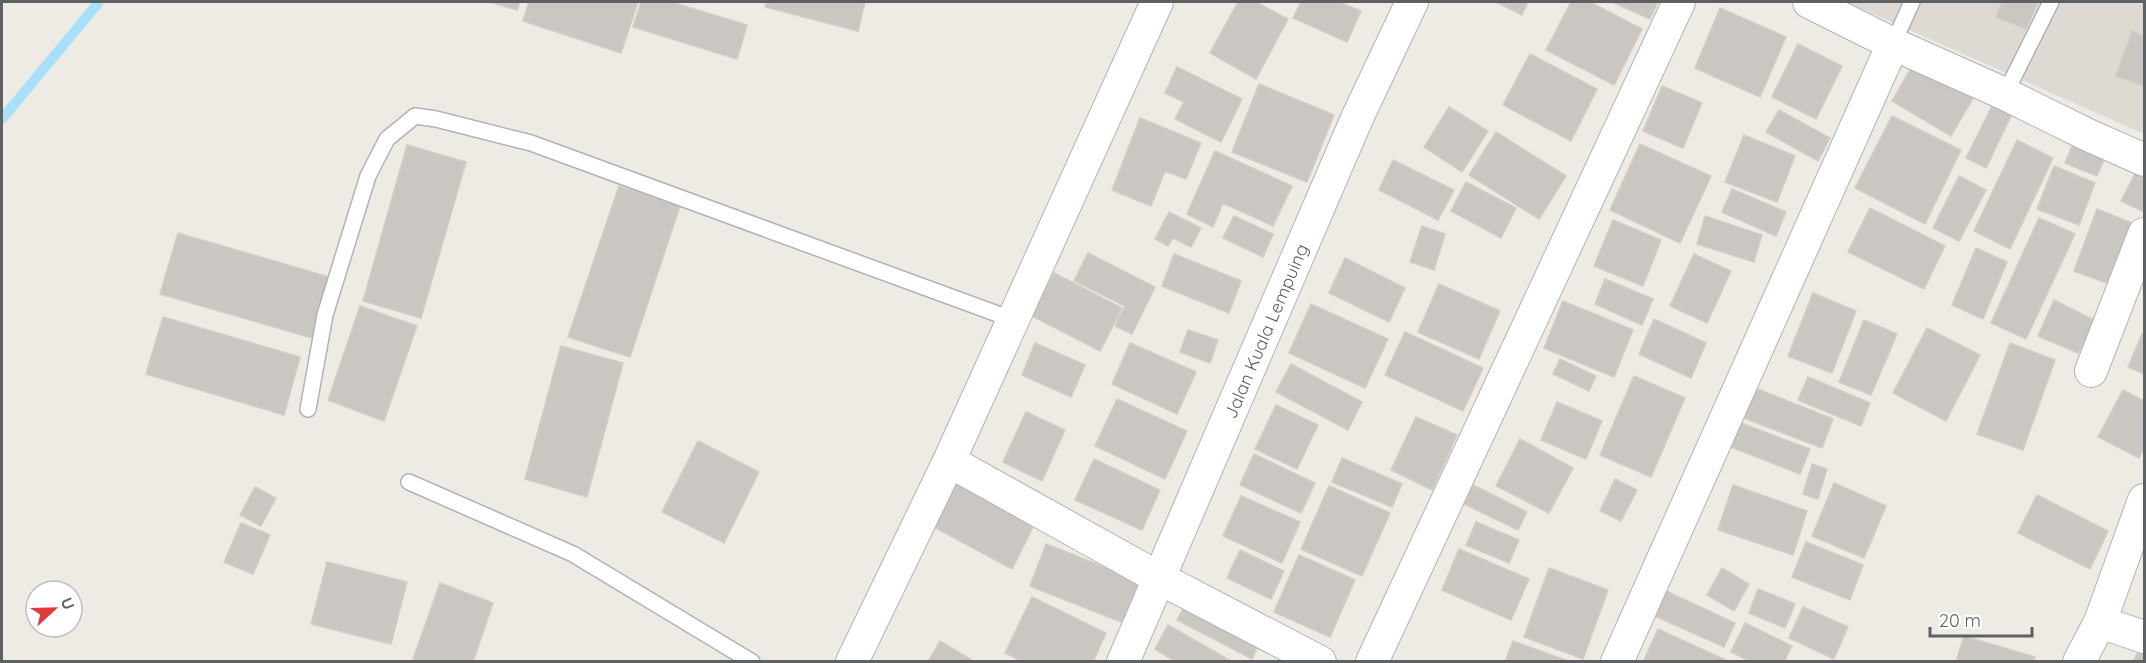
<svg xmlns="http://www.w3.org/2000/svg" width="2146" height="663" viewBox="0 0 2146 663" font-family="Quicksand,sans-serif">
	<rect width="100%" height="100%" fill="#eeebe5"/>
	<!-- education -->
	<path fill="#dedad3" d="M1846,2h298v132z"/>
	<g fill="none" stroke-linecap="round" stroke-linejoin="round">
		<!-- stream -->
		<path stroke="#a8e0fb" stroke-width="10" d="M2,119l97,-117"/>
	</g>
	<!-- building -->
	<path fill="#cac6c1" stroke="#d3ccc3" stroke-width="1.5" d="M490,2h30l-3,8z
		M529,2h109l-17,51 -98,-32z
		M641,2h30l76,23 -10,34 -104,-32z
		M766,2h99l-7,29 -93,-24z
		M1238,2h18l32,17 -32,60 -46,-26z
		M1301,2h38l22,9 -14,31 -54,-24z
		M1496,2h32l-6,13z
		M1571,2h19l52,27 -28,56 -68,-35z
		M1612,2h46l-8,17z
		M2002,2h36l-12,27 -30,-12z
		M1720,8l66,29 -26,60 -65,-29z
		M2132,31l12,5v50l-28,-10z
		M1798,44l44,22 -26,53 -44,-22z
		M1530,54l67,35 -26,52 -68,-36z
		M1917,58l59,35 -25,43 -59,-35z
		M1177,67l65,32 -21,43 -46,-23 9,-17 -19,-9z
		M1259,84l75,31 -27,67 -75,-30z
		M1662,86l40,17 -19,45 -40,-17z
		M1993,104l19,10 -26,54 -20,-10z
		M1449,107l39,24 -26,41 -38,-25z
		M1779,110l51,28 -12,23 -52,-29z
		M1892,116l69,34 -36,74 -70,-36z
		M1140,118l61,25 -15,36 -21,-8 -14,35 -39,-16z
		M1496,132l70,44 -27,43 -70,-44z
		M1744,135l51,21 -18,46 -52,-20z
		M2076,137l32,13 -11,26 -32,-13z
		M2017,140l36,18 -43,91 -36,-18z
		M1640,144l71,32 -31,67 -70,-33z
		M407,145l59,17 -45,156 -58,-17z
		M1215,151l77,35 -19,40 -50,-23 -10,24 -26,-13z
		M1393,160l61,30 -16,30 -59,-30z
		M2054,166l41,17 -16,42 -42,-16z
		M2139,166l5,2v38l-2,5 -21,-10z
		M1959,176l27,14 -27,51 -26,-13z
		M1466,182l50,26 -15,30 -50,-27z
		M619,186l61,20 -50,151 -62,-20z
		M1732,189l54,23 -10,24 -54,-24z
		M1870,208l75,38 -21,43 -76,-37z
		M2097,209l40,16 -22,61 -41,-15z
		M1169,212l32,16 -10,19 -18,-9 -5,8 -13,-7z
		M1234,216l39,18 -10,23 -40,-19z
		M1705,216l57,19 -8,27 -57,-18z
		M2039,218l36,16 -49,105 -35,-16z
		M1613,220l48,20 -18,46 -49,-20z
		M1422,226l23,8 -11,36 -24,-8z
		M178,233l151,44 -17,61 -152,-44z
		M1976,248l31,14 -24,57 -31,-14z
		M1088,253l67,34 -23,47 -17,-8 10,-20 -51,-25z
		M1174,254l67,27 -12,32 -67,-27z
		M1694,254l37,17 -24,52 -37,-17z
		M1345,258l60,30 -16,34 -60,-29z
		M1054,273l68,35 -22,43 -68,-35z
		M1605,279l48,20 -11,26 -47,-21z
		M1439,284l61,27 -21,48 -61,-27z
		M1813,293l43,18 -24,62 -44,-17z
		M2054,300l42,21 -18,32 -40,-17z
		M1563,301l70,29 -19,47 -70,-29z
		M1311,304l77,35 -23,49 -76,-35z
		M360,306l57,20 -33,95 -56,-21z
		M163,317l137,40 -16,58 -138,-41z
		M1654,319l52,24 -15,35 -52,-24z
		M1864,320l33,14 -26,61 -32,-13z
		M1927,328l53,27 -34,66 -53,-28z
		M1188,330l30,10 -8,23 -30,-11z
		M1405,332l78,36 -20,43 -78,-36z
		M2142,334l2,1v39l-16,-7z
		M1035,343l50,22 -14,32 -49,-22z
		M1130,343l66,29 -19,42 -65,-30z
		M2010,343l45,17 -32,90 -46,-16z
		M561,346l62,17 -36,134 -62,-18z
		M1560,359l36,17 -7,15 -36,-17z
		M1291,364l71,38 -14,28 -72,-38z
		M1634,376l51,22 -34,79 -51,-22z
		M1808,377l62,26 -9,23 -63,-26z
		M1755,388l78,31 -11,29 -78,-30z
		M2123,390l21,11v47l-5,10 -41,-21z
		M1117,399l70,32 -22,48 -70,-33z
		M1557,402l45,19 -16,38 -45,-19z
		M1276,405l42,20 -21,44 -42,-20z
		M1026,412l39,18 -23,51 -39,-19z
		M1416,417l41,18 -25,55 -41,-20z
		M1741,423l69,26 -10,25 -69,-27z
		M1520,439l53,29 -24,45 -53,-27z
		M698,441l61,31 -35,71 -62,-31z
		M1254,454l61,29 -14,30 -61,-28z
		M1342,458l60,26 -10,23 -60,-25z
		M1094,459l66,31 -18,40 -67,-30z
		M1812,464l15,5 -9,30 -15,-5z
		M957,477l80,42 -25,50 -80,-43z
		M1615,479l22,11 -16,31 -21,-10z
		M1834,483l52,23 -22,52 -52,-22z
		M1473,485l54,27 -9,18 -54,-26z
		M1733,485l74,26 -14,44 -75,-25z
		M1329,486l61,27 -28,63 -61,-27z
		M255,487l21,11 -15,28 -21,-11z
		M2037,495l71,36 -18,38 -72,-36z
		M1241,496l59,26 -18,41 -59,-27z
		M1476,522l43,18 -10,23 -43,-18z
		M241,523l29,12 -17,39 -29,-12z
		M1806,542l57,23 -13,35 -58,-23z
		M1046,544l96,38 -16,42 -96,-38z
		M1459,549l70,30 -18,41 -69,-30z
		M1240,550l44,21 -13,28 -44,-21z
		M1299,555l56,25 -25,57 -56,-25z
		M327,562l80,20 -16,62 -80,-20z
		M1549,568l59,22 -25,69 -59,-22z
		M1722,568l27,16 -15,27 -27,-16z
		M440,583l53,20 -20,59h-61z
		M1758,589l37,15 -10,24 -36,-15z
		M1666,591l69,32 -11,24 -69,-31z
		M1032,597l74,36 -13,29h-70l-18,-9z
		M1188,599l74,39 -10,21 -75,-39z
		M1803,607l45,20 -14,32 -45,-21z
		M1745,623l47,23 -8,16h-33l-20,-10z
		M1168,625l65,37h-57l-21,-13z
		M1658,629l72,33h-87z
		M1964,636l71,21 -2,5h-77z
		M2144,639v23h-11z
		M940,641l35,21h-47z
		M1513,641l58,21h-66z"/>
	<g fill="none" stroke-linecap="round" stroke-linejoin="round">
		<!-- lane casing -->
		<g stroke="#b0b3b6" stroke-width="18">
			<path id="lane" d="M1893,44l19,-42
				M2005,94l46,-92
				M308,409l17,-94 43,-139 19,-37 28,-23 21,3 95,24 483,177
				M409,482l164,72 179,108"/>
		</g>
		<!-- street casing -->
		<g stroke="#b0b3b6" stroke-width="34">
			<path id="street" d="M1809,2l84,42 112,50 83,41 56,25
				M2091,371l53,-137
				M949,461l210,117 161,84
				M2100,622l44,15
				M852,662l97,-201 208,-459
				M1123,662l235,-546 54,-114
				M1372,662l307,-660
				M1617,662l276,-618
				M2079,662l21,-40 44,-122"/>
		</g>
		<!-- lane -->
		<use href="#lane" stroke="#fff" stroke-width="15"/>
		<!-- street -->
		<use href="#street" stroke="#fff" stroke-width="32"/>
	</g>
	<g text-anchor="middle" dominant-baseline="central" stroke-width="4.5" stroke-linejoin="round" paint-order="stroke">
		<!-- street labels -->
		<g font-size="18" fill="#5d6164" stroke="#fff">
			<text transform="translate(1266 331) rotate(-67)">Jalan Kuala Lempuing</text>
		</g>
	</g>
	<!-- border -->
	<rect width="2146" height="663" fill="none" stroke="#5d6164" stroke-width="6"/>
	<!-- north arrow -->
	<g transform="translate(54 609) rotate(68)"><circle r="28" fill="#ffffff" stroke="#bec0c1" stroke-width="1.5"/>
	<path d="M0-4.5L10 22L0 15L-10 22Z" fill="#e0393e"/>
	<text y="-9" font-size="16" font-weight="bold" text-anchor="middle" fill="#5d6164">U</text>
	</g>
	<!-- scale -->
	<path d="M1930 627v9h102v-9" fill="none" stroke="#5d6164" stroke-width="3"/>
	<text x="1939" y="627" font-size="18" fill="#5d6164" stroke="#ffffff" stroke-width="4.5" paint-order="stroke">20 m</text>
</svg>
